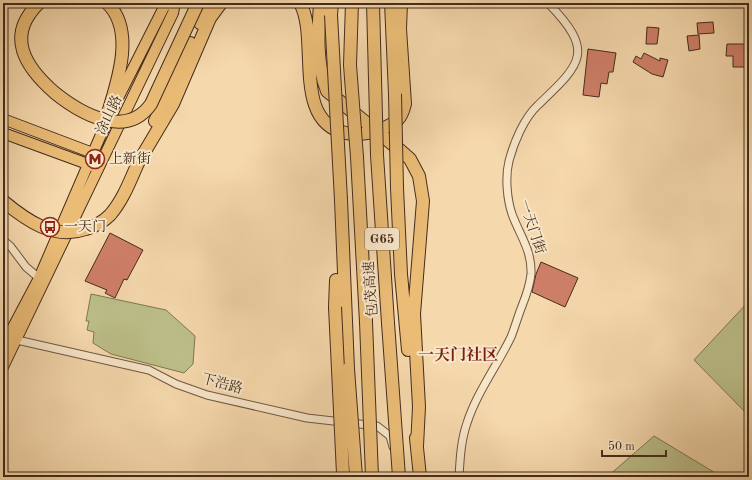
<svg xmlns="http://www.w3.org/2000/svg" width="752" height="480" viewBox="0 0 752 480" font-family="'Old Standard TT','Noto Serif SC',serif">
	<rect width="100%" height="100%" fill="#f5d8ac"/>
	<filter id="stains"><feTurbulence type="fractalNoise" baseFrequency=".005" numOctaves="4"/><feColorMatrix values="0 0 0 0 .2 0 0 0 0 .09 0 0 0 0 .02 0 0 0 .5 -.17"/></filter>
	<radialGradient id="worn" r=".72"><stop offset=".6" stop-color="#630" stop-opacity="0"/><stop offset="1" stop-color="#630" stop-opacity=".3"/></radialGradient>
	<!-- green -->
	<path fill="#bcbf89" stroke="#807653" d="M91,294l75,16 29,26 -2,28 -9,9 -73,-19 -18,-11 1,-11 -7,-2 2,-9h-3z
		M749,301v115l-55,-56z
		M654,436l68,41h-115z"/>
	<!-- building -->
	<path fill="#cf7f68" stroke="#432c1d" d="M713,22l1,11 -16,1 -1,-11z
		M647,27l12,1 -2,16h-11z
		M699,35l1,14 -11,2 -2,-15z
		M727,44h20l-1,23h-13v-11h-7z
		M588,49l28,4 -3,19h-4l-2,12 -6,-1 -2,14 -16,-2z
		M644,53l16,8v-3l8,2 -5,17 -11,-3 -19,-12 3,-6 5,3z
		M110,233l33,17 -16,30 -3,-1 -9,19 -10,-5 2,-3 -22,-9z
		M541,262l37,16 -13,29 -33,-15 4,-18z"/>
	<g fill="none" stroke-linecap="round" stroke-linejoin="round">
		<!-- street casing -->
		<g stroke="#705741" stroke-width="9">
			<path id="street" d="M3,240l8,7 15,20 13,11
				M3,332l14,8 132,30 27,14 31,11 100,23 70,8 13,10 3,11
				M459,477c1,-18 2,-37 8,-54 10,-31 30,-57 44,-86 4,-10 7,-21 11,-31 4,-10 8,-22 9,-32 1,-24 -11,-38 -19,-60 -5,-15 -7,-37 -3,-53 5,-19 15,-43 29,-56 43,-41 58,-53 10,-102"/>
		</g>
		<!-- primary casing -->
		<g stroke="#432c1d" stroke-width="12">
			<path id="primary" d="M113,108l53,-105
				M3,119l95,36
				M3,133l90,33
				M3,346l36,-68 67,-155
				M3,367l170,-354 2,-10"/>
		</g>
		<!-- highway casing -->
		<g stroke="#432c1d" stroke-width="14">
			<path id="highway" d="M300,3c20,35 -9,119 46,130 13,2 24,1 36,-4 15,-7 19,-9 23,-25l-5,-75 1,-26
				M320,3c-2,30 -4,60 7,88l74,60 9,8 9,17 4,25 -9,113 5,93 -2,39
				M391,3l4,91
				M331,15l1,-12
				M200,23l9,-20
				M155,121l35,-78
				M103,129c10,-35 36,-96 4,-126
				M377,155l11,168
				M357,157l9,165
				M138,163l35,-59 37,-86 11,-15
				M397,188l4,86 7,76
				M341,200l7,169
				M335,307l1,-27
				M416,438l4,39"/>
		</g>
		<!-- street -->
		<use href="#street" stroke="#f8e6c9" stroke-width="7"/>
		<!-- primary -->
		<use href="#primary" stroke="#eabc76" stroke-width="10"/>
		<!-- highway -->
		<use href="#highway" stroke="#eabc76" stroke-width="12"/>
		<!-- highway-bridge casing -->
		<g stroke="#432c1d" stroke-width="14" stroke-linecap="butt">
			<path id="highway-bridge" d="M39,3c-34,33 -14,64 16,90 25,20 71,47 96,11l47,-101
				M352,3l-2,62 7,92
				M373,3l4,152
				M331,15l10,185
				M395,94l2,94
				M3,201c24,20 51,39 83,28 10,-3 17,-7 24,-14 13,-15 20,-34 28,-52
				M335,307l8,167
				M366,322l6,155
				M388,323l11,154
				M348,369l8,108"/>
		</g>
		<!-- highway-bridge -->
		<use href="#highway-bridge" stroke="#eabc76" stroke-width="12"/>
	</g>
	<!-- icons -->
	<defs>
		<g id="metro-ring" transform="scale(1)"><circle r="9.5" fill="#f8e6c9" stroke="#8f2418" stroke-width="1.5"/><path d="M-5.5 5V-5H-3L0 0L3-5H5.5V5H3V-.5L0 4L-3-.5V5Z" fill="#8f2418"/></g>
		<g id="bus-ring" transform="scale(1)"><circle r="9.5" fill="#f8e6c9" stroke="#8f2418" stroke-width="1.5"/><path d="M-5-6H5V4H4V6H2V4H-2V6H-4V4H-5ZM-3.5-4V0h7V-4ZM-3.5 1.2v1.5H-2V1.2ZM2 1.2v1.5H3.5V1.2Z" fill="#8f2418"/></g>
	</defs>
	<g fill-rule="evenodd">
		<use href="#metro-ring" x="95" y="159"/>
		<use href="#bus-ring" x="50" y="227"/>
	</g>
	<g text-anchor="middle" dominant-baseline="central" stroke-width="4" stroke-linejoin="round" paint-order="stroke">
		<!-- shield labels -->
		<rect fill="#f8e6c9" stroke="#796451" stroke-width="1" x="365" y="228" width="34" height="22" rx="3"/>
		<g font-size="13" font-weight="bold" fill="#432c1d">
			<text x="382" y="239">G65</text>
		</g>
		<!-- street labels -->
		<g font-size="14" fill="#432c1d" stroke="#f8e6c9">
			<text transform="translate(109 115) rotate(-64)">涂山路</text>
			<text transform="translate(532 227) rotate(72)">一天门街</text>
			<text transform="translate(371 289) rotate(-94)">包茂高速</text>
			<text transform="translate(222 384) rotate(15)">下浩路</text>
		</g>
		<!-- poi labels -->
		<g font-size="14" fill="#432c1d" stroke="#f8e6c9" text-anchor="start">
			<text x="109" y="159">上新街</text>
			<text x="64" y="227">一天门</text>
		</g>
		<!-- quarter labels -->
		<g font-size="16" font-weight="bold" fill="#7a1f14" stroke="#f8e6c9">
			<text x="458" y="356">一天门社区</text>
		</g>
	</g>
	<!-- margin -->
	<rect width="752" height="480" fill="none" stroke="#f5d8ac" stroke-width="16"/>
	<rect x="4" y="4" width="744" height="472" fill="none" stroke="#432c1d" stroke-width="2"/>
	<rect x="8" y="8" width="736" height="464" fill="none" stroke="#432c1d"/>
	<!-- scale -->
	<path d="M602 450v6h64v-6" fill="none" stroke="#432c1d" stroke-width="2"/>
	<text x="608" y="450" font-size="12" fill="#432c1d" stroke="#f8e6c9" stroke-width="3" paint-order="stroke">50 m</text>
	<rect width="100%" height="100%" filter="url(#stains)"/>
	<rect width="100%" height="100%" fill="url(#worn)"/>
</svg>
